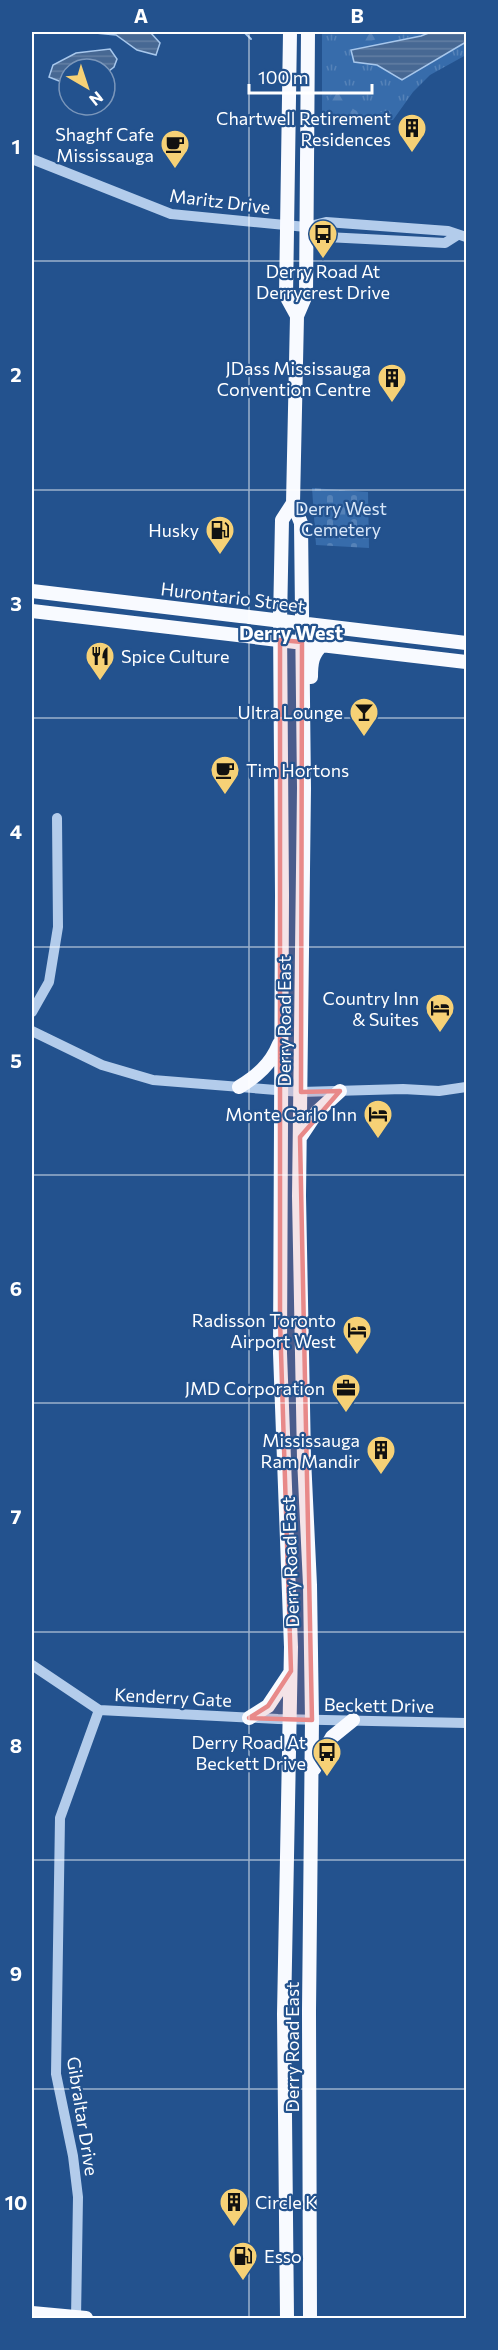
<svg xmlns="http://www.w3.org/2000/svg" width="498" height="2350" viewBox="0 0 498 2350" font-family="Commissioner,sans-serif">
	<defs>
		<pattern id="grass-tufts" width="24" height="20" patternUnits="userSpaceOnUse" patternTransform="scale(1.5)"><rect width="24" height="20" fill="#376cab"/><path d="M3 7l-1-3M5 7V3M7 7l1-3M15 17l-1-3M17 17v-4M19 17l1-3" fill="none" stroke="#5582b8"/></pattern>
		<pattern id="forest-firs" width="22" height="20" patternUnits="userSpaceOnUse" patternTransform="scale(1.5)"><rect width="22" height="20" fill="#376cab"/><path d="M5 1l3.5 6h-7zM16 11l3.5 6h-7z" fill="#5582b8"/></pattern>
		<pattern id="cemetery-stones" width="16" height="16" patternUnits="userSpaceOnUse" patternTransform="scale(1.5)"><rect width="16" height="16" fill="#376cab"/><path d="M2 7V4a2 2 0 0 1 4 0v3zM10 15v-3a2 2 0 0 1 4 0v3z" fill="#5582b8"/></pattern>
		<pattern id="water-rules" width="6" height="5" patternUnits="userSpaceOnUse" patternTransform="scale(1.5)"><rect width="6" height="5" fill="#476893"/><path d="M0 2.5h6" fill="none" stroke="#637fa3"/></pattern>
	</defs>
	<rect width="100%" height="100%" fill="#23528e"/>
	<!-- grass -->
	<path fill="url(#grass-tufts)" d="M322,32h144v23l-36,20 -17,17 -20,28 -43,2 -28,-7z"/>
	<!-- forest -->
	<path fill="url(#forest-firs)" d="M345,32h51l-25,9 -21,3z
		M338,83c9,9 6,12 11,21 9,15 32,7 46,6l-3,5 -41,2 -19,-5 -4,-11z"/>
	<!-- cemetery -->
	<path fill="url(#cemetery-stones)" d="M312,488l56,4 1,56 -53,-3z"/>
	<!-- water -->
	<path fill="url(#water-rules)" stroke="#a7c7ec" stroke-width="1.5" d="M85,32h65l10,11 -4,12 -19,-5 -21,-15z
		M431,32h35v10l-64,38 -25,-15 -23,-3 -3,-12 70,-14z
		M110,49l7,10 -3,8 -9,7v-5h-36v16l-20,-8 4,-12 23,-12z"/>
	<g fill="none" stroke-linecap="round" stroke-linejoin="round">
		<!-- stream -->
		<path stroke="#a7c7ec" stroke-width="2" d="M244,32l7,7"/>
		<!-- minor -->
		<path stroke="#b3cceb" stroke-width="10" d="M32,159l139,55 135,13 20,-5 122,9 18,6
			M306,227l20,10 119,6 11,-7
			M32,1012l17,-30 9,-55 -1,-109
			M32,1031l70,34 51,15 148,12 102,-3 36,2 27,-4
			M32,1665l67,45 179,9 188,4
			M76,2318l2,-121 -5,-41 -17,-82 4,-256 39,-108"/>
		<!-- major -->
		<path stroke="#f8faff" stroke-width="14" d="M290,32l-4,264 11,20
			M308,32l-2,263 -9,21 -4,187 8,20 3,265 -5,408 5,262 6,127 2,135 -3,291 1,307
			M32,591l434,52
			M32,611l434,51
			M311,677c0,-14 1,-23 12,-33
			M239,1087c18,-11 32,-23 40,-43
			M301,1136l16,-24 23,-21
			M249,1718l19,-12 22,-33
			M314,1769l18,-32 21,-17
			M32,2313l54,5
			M287,2318l-3,-304 7,-367 -11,-294 2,-458 -2,-273 2,-102 11,-17"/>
	</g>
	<!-- marked area -->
	<path fill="#e88989" fill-opacity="0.2" stroke="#e88989" stroke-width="4.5" stroke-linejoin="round" d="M280,640l22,2 -1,450 39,-1 -40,46 12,583 -63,-2 19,-12 23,-35 -11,-351z"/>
	<!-- grid -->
	<path fill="none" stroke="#fff" stroke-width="1.5" stroke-opacity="0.55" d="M249,32v2286M32,261h434M32,490h434M32,718h434M32,947h434M32,1175h434M32,1403h434M32,1632h434M32,1860h434M32,2089h434"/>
	<!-- icons -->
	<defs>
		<g id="building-pin" transform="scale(1.5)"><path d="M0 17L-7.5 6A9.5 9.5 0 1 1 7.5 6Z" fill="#f6d176" stroke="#23528e"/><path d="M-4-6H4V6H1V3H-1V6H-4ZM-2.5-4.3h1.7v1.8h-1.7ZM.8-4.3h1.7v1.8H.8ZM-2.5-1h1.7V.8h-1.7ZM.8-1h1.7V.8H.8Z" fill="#111"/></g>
		<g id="cafe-pin" transform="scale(1.5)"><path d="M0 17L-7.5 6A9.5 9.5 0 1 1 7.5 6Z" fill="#f6d176" stroke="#23528e"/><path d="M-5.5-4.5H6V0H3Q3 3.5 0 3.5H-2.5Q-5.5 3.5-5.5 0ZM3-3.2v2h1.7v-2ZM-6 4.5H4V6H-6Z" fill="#111"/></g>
		<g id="bus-pin" transform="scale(1.5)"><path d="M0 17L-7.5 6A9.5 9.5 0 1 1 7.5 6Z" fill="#f6d176" stroke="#23528e"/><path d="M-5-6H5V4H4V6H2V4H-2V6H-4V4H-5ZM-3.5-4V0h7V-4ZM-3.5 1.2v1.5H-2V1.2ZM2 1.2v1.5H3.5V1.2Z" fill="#111"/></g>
		<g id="fuel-pin" transform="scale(1.5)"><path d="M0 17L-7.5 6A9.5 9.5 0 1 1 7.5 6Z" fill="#f6d176" stroke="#23528e"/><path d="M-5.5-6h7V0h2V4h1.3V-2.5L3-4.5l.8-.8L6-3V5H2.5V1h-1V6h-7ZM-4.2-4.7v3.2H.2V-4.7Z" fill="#111"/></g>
		<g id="restaurant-pin" transform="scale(1.5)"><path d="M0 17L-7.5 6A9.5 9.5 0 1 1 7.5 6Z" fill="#f6d176" stroke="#23528e"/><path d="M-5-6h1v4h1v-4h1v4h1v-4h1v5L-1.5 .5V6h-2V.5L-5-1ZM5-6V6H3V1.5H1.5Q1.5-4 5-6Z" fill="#111"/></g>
		<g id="bar-pin" transform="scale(1.5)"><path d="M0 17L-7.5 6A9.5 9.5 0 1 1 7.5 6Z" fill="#f6d176" stroke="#23528e"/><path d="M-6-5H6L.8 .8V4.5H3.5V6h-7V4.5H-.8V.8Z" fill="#111"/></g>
		<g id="hotel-pin" transform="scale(1.5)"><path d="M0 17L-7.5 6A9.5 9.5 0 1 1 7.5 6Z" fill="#f6d176" stroke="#23528e"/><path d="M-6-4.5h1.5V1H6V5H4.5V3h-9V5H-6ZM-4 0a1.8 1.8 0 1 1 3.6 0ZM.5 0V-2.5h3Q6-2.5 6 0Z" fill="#111"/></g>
		<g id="office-pin" transform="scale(1.5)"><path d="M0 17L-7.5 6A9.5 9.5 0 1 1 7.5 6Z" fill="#f6d176" stroke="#23528e"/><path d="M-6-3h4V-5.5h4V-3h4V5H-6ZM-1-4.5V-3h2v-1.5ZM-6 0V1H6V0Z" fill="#111"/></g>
	</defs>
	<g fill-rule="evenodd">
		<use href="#building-pin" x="412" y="128"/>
		<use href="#cafe-pin" x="175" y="144"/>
		<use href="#bus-pin" x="323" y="234"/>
		<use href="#building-pin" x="392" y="378"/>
		<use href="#fuel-pin" x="220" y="530"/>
		<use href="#restaurant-pin" x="100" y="656"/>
		<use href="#bar-pin" x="364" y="712"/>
		<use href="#cafe-pin" x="225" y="770"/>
		<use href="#hotel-pin" x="440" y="1008"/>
		<use href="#hotel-pin" x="378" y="1114"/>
		<use href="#hotel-pin" x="357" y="1330"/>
		<use href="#office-pin" x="346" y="1388"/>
		<use href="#building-pin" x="381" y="1450"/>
		<use href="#bus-pin" x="327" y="1752"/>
		<use href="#building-pin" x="234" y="2202"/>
		<use href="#fuel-pin" x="243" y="2256"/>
	</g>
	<g text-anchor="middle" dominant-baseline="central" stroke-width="4.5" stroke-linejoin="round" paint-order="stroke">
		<!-- poi labels -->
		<g font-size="18" fill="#fff" stroke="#23528e" text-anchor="end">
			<text x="391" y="118">Chartwell Retirement<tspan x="391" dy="21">Residences</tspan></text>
			<text x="154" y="134">Shaghf Cafe<tspan x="154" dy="21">Mississauga</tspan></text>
			<text x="323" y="271" text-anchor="middle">Derry Road At<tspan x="323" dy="21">Derrycrest Drive</tspan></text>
			<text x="371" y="368">JDass Mississauga<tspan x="371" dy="21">Convention Centre</tspan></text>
			<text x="199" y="530">Husky</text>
			<text x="121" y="656" text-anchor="start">Spice Culture</text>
			<text x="343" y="712">Ultra Lounge</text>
			<text x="246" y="770" text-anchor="start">Tim Hortons</text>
			<text x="419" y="998">Country Inn<tspan x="419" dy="21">&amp; Suites</tspan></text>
			<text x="357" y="1114">Monte Carlo Inn</text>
			<text x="336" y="1320">Radisson Toronto<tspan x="336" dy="21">Airport West</tspan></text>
			<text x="325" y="1388">JMD Corporation</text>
			<text x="360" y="1440">Mississauga<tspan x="360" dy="21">Ram Mandir</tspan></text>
			<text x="306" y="1742">Derry Road At<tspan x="306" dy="21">Beckett Drive</tspan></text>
			<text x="255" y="2202" text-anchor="start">Circle K</text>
			<text x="264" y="2256" text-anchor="start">Esso</text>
		</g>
		<!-- street labels -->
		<g font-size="18" fill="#fff" stroke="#23528e">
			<text transform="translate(220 201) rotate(7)">Maritz Drive</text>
			<text transform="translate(233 597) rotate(7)">Hurontario Street</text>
			<text transform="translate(284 1021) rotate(-90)">Derry Road East</text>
			<text transform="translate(290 1562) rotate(-92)">Derry Road East</text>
			<text transform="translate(173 1697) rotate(3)">Kenderry Gate</text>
			<text transform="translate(379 1705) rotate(1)">Beckett Drive</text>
			<text transform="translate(292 2047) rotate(-90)">Derry Road East</text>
			<text transform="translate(83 2116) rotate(81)">Gibraltar Drive</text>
		</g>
		<!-- park labels -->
		<g font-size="18" fill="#d8e7f9" stroke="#23528e">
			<text x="341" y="508">Derry West<tspan x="341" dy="21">Cemetery</tspan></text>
		</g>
		<!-- neighbourhood labels -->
		<g font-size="20" font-weight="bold" fill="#fff" stroke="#23528e">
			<text x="291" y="632">Derry West</text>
		</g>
	</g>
	<!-- border -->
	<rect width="498" height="2350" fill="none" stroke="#23528e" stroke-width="66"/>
	<!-- north arrow -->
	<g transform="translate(87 87) rotate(141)"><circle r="28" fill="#23528e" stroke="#7b97bb" stroke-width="1.5"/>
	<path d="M0-4.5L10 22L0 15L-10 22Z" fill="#f6d176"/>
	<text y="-9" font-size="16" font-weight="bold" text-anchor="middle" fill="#ffffff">N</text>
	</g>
	<!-- scale -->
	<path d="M249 84v9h123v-9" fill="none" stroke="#ffffff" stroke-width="3"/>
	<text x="258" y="84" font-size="18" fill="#ffffff" stroke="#23528e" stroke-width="4.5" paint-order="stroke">100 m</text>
	<rect x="33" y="33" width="432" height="2284" fill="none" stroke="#fff" stroke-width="2"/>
	<g font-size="20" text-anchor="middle" font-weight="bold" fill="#fff">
		<text x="141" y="23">A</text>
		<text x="357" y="23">B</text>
		<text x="16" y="154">1</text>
		<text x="16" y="382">2</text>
		<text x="16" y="611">3</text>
		<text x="16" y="839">4</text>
		<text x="16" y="1068">5</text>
		<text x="16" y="1296">6</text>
		<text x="16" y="1524">7</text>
		<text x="16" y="1753">8</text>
		<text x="16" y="1981">9</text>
		<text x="16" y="2210">10</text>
	</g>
</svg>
